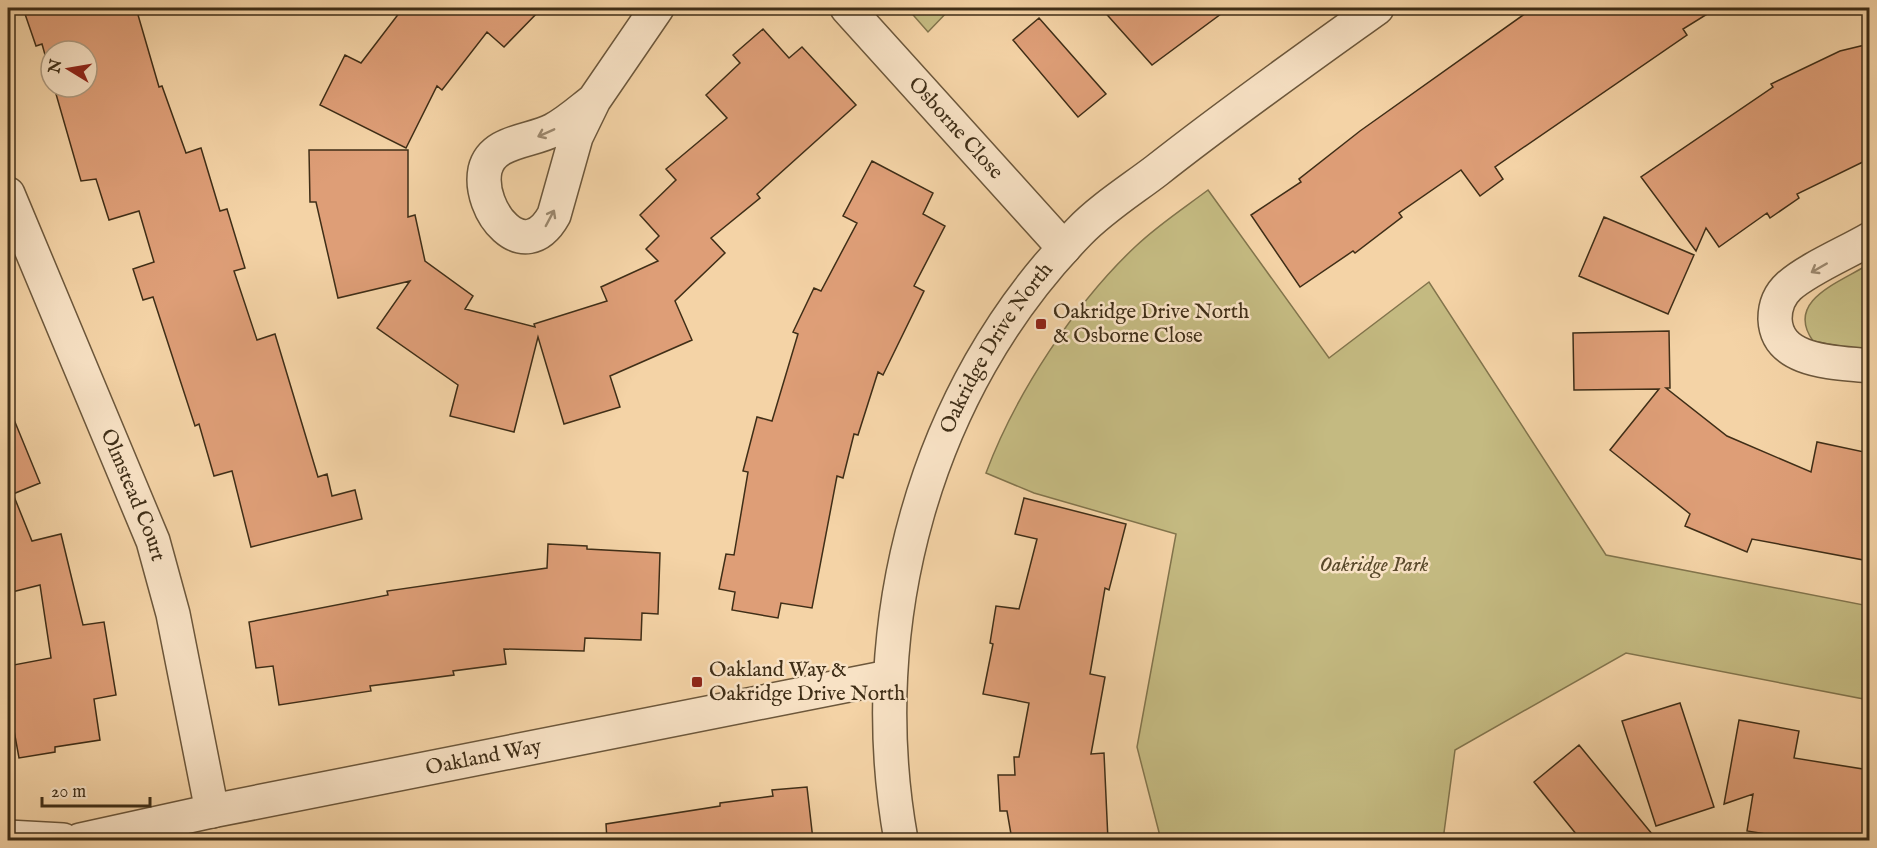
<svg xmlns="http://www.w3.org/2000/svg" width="1877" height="848" viewBox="0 0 1877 848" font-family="'IM FELL English',serif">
	<rect width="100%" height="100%" fill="#f4d3a6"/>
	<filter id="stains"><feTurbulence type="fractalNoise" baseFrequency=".00333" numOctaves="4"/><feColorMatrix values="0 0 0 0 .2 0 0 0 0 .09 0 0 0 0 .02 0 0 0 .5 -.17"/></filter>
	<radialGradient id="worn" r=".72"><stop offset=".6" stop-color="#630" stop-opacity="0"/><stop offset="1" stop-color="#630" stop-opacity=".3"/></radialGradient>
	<!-- green -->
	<path fill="#c4ba81" stroke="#82744c" stroke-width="1.5" d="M907,8h44l-23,24z
		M1208,190l121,168 100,-76 177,273 263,51v94l-243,-47 -171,97 -12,90h-282l-24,-93 39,-213 -142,-41 -48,-20c29,-78 89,-170 150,-227 22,-21 48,-38 72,-56z
		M1869,264v88l-56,-11c-29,-41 28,-59 56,-77z"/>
	<!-- building -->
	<path fill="#de9e77" stroke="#3f2e17" stroke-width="1.5" d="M46,8h90l23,79 3,-1 24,67 15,-5 19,63 7,-2 18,59 -11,3 23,69 18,-6 43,143 9,-3 5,22 23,-6 7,29 -111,28 -19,-76 -18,5 -15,-52 -4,2 -42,-129 -10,3 -10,-31 21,-7 -15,-51 -30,9 -13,-41 -15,2 -27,-94h33v-36h-36v25l-9,-32 -6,2 -11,-32z
		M403,8h139l-38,39 -17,-15 -45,58 -5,-4 -31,62 -86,-43 25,-50 16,8z
		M1101,8h128l-77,57z
		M1533,8h184l-34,21 4,6 -192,132 8,12 -23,17 -19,-26 -62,43 3,4 -47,36 -2,-2 -53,36 -49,-72 50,-33 -2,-3 61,-48z
		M1039,18l67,76 -28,23 -65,-77z
		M763,29l26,29 13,-11 54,58 -99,89 3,4 -49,40 14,15 -50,48 17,39 -82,36 10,31 -56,17 -26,-87 -24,95 -64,-16 8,-31 -81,-57 33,-47 -72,17 -22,-96h-6l-1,-52h99v67l7,-2 10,46 48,35 -8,13 70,18 -1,-3 73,-23 -6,-14 57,-26 -12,-12 13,-13 -19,-21 36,-35 -10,-11 61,-51 -21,-23 34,-32 -7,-8z
		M1869,44v115l-72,35 2,4 -29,20 -3,-5 -48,34 -13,-19 -10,23 -55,-74 132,-90 -2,-3 69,-33z
		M872,161l61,32 -10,21 22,12 -31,60 10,5 -41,84 -5,-3 -20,63 -4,-1 -11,44 -6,-2 -25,132 -31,-5 -3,15 -46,-8 3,-18 -16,-3 7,-35 8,1 14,-83 -5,-1 14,-54 15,4 26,-87 -5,-2 21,-44 7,3 36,-68 -14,-7z
		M1604,217l90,38 -26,59 -89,-38z
		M1669,331l1,57h-4l61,48 84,36 6,-30 52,11v108l-117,-22 -5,13 -62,-26 5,-12 -80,-64 49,-61 -85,1 -1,-57z
		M8,405l32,78 -27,11 19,47 29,-7 22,91 21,-3 12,73 -22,4 6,41 -45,7v5l-36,6 -6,-33 -5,1v-60l43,-8 -11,-73 -32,8z
		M1024,498l102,26 -17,66 -4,-2 -15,86 15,3 -14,77 13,-1 4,87h-96l-5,-29h-7l-2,-36h17l-1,-18h5l10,-54 -46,-9 10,-50 -3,-1 6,-37 23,3 18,-70 -22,-5z
		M548,544l39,2v3l73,4 -2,61 -16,-1 -1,27 -56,-2 -1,13 -80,-2 2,15 -53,7 1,4 -84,11 1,5 -92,14 -6,-39 -17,2 -7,-46 139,-27 -1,-4 160,-23z
		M1680,703l34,104 -58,19 -34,-105z
		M1739,720l60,11 -5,27 75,12v70h-65l-57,-9 6,-37 -29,10z
		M1579,745l78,95h-76l-47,-58z
		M807,787l6,53h-206l-1,-16 114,-18v-3l53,-7 -1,-6z"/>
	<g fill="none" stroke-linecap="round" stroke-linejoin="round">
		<!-- minor casing -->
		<g stroke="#6c573b" stroke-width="36">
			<g id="minor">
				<path id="s1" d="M847,8l217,240"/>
				<path d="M594,100c-13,10 -26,22 -41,30 -22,12 -61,10 -68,40 -8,40 39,99 69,45l22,-78 18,-37 63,-92"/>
				<path id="s2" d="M8,194l145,347 20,73 39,197"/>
				<path d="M1870,239c-24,14 -62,30 -81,47 -10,9 -14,20 -14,33 2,45 62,43 95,47"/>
			</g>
		</g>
		<!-- tertiary casing -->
		<g stroke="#6c573b" stroke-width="36">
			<g id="tertiary">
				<path d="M8,837l55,3"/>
				<path id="s3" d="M80,840l132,-29 677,-134"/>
				<path id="s4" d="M901,840c-39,-215 23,-450 178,-608 22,-23 52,-42 77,-61 72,-57 147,-110 221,-163"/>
			</g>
		</g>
		<!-- minor -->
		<use href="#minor" stroke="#f8e2c5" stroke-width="33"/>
		<!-- tertiary -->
		<use href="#tertiary" stroke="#f8e2c5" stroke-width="33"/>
	</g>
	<!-- one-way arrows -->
	<defs><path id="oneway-shaft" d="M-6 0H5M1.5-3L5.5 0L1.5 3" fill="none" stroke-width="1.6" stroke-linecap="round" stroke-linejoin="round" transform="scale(1.5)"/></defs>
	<g stroke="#9c886e">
		<use href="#oneway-shaft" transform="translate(546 133) rotate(156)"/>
		<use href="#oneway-shaft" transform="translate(550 218) rotate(-62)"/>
		<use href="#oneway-shaft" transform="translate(1819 268) rotate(150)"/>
	</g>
	<!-- markers -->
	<g fill="#8f2418" stroke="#f8e2c5" stroke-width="2">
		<rect x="1035" y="318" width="12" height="12" rx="3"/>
		<rect x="691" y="676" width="12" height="12" rx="3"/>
	</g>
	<g text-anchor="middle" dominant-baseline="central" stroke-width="5" stroke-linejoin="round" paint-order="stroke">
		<!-- street labels -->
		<g font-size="21" fill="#3f2e17" stroke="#f8e2c5">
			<text stroke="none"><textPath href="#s1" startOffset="162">Osborne Close</textPath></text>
			<text stroke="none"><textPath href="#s4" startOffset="514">Oakridge Drive North</textPath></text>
			<text stroke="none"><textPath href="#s2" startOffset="326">Olmstead Court</textPath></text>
			<text stroke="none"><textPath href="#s3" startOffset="412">Oakland Way</textPath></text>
		</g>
		<!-- poi labels -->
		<g font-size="21" fill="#3f2e17" stroke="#f8e2c5" text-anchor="start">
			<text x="1053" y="312">Oakridge Drive North<tspan x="1053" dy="24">&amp; Osborne Close</tspan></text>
			<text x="709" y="670">Oakland Way &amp;<tspan x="709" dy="24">Oakridge Drive North</tspan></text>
		</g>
		<!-- park labels -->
		<g font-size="21" font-style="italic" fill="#5a4a2c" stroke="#f8e2c5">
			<text x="1374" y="565">Oakridge Park</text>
		</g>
	</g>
	<!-- margin -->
	<rect width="1877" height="848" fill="none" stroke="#f4d3a6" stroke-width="30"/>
	<rect x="9" y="9" width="1859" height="830" fill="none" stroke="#3f2e17" stroke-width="3"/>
	<rect x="15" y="15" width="1847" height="818" fill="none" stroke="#3f2e17" stroke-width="1.5"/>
	<!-- north arrow -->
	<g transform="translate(69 69) rotate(281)"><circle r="28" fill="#f8e2c5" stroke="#ae9a7f" stroke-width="1.5"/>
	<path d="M0-4.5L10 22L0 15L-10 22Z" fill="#8f2418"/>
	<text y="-9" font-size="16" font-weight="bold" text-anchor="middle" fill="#3f2e17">N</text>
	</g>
	<!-- scale -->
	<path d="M42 797v9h108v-9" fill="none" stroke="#3f2e17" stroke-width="3"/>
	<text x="51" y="797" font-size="18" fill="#3f2e17" stroke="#f8e2c5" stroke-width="4.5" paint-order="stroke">20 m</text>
	<rect width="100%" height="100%" filter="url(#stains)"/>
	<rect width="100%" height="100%" fill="url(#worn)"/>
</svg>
